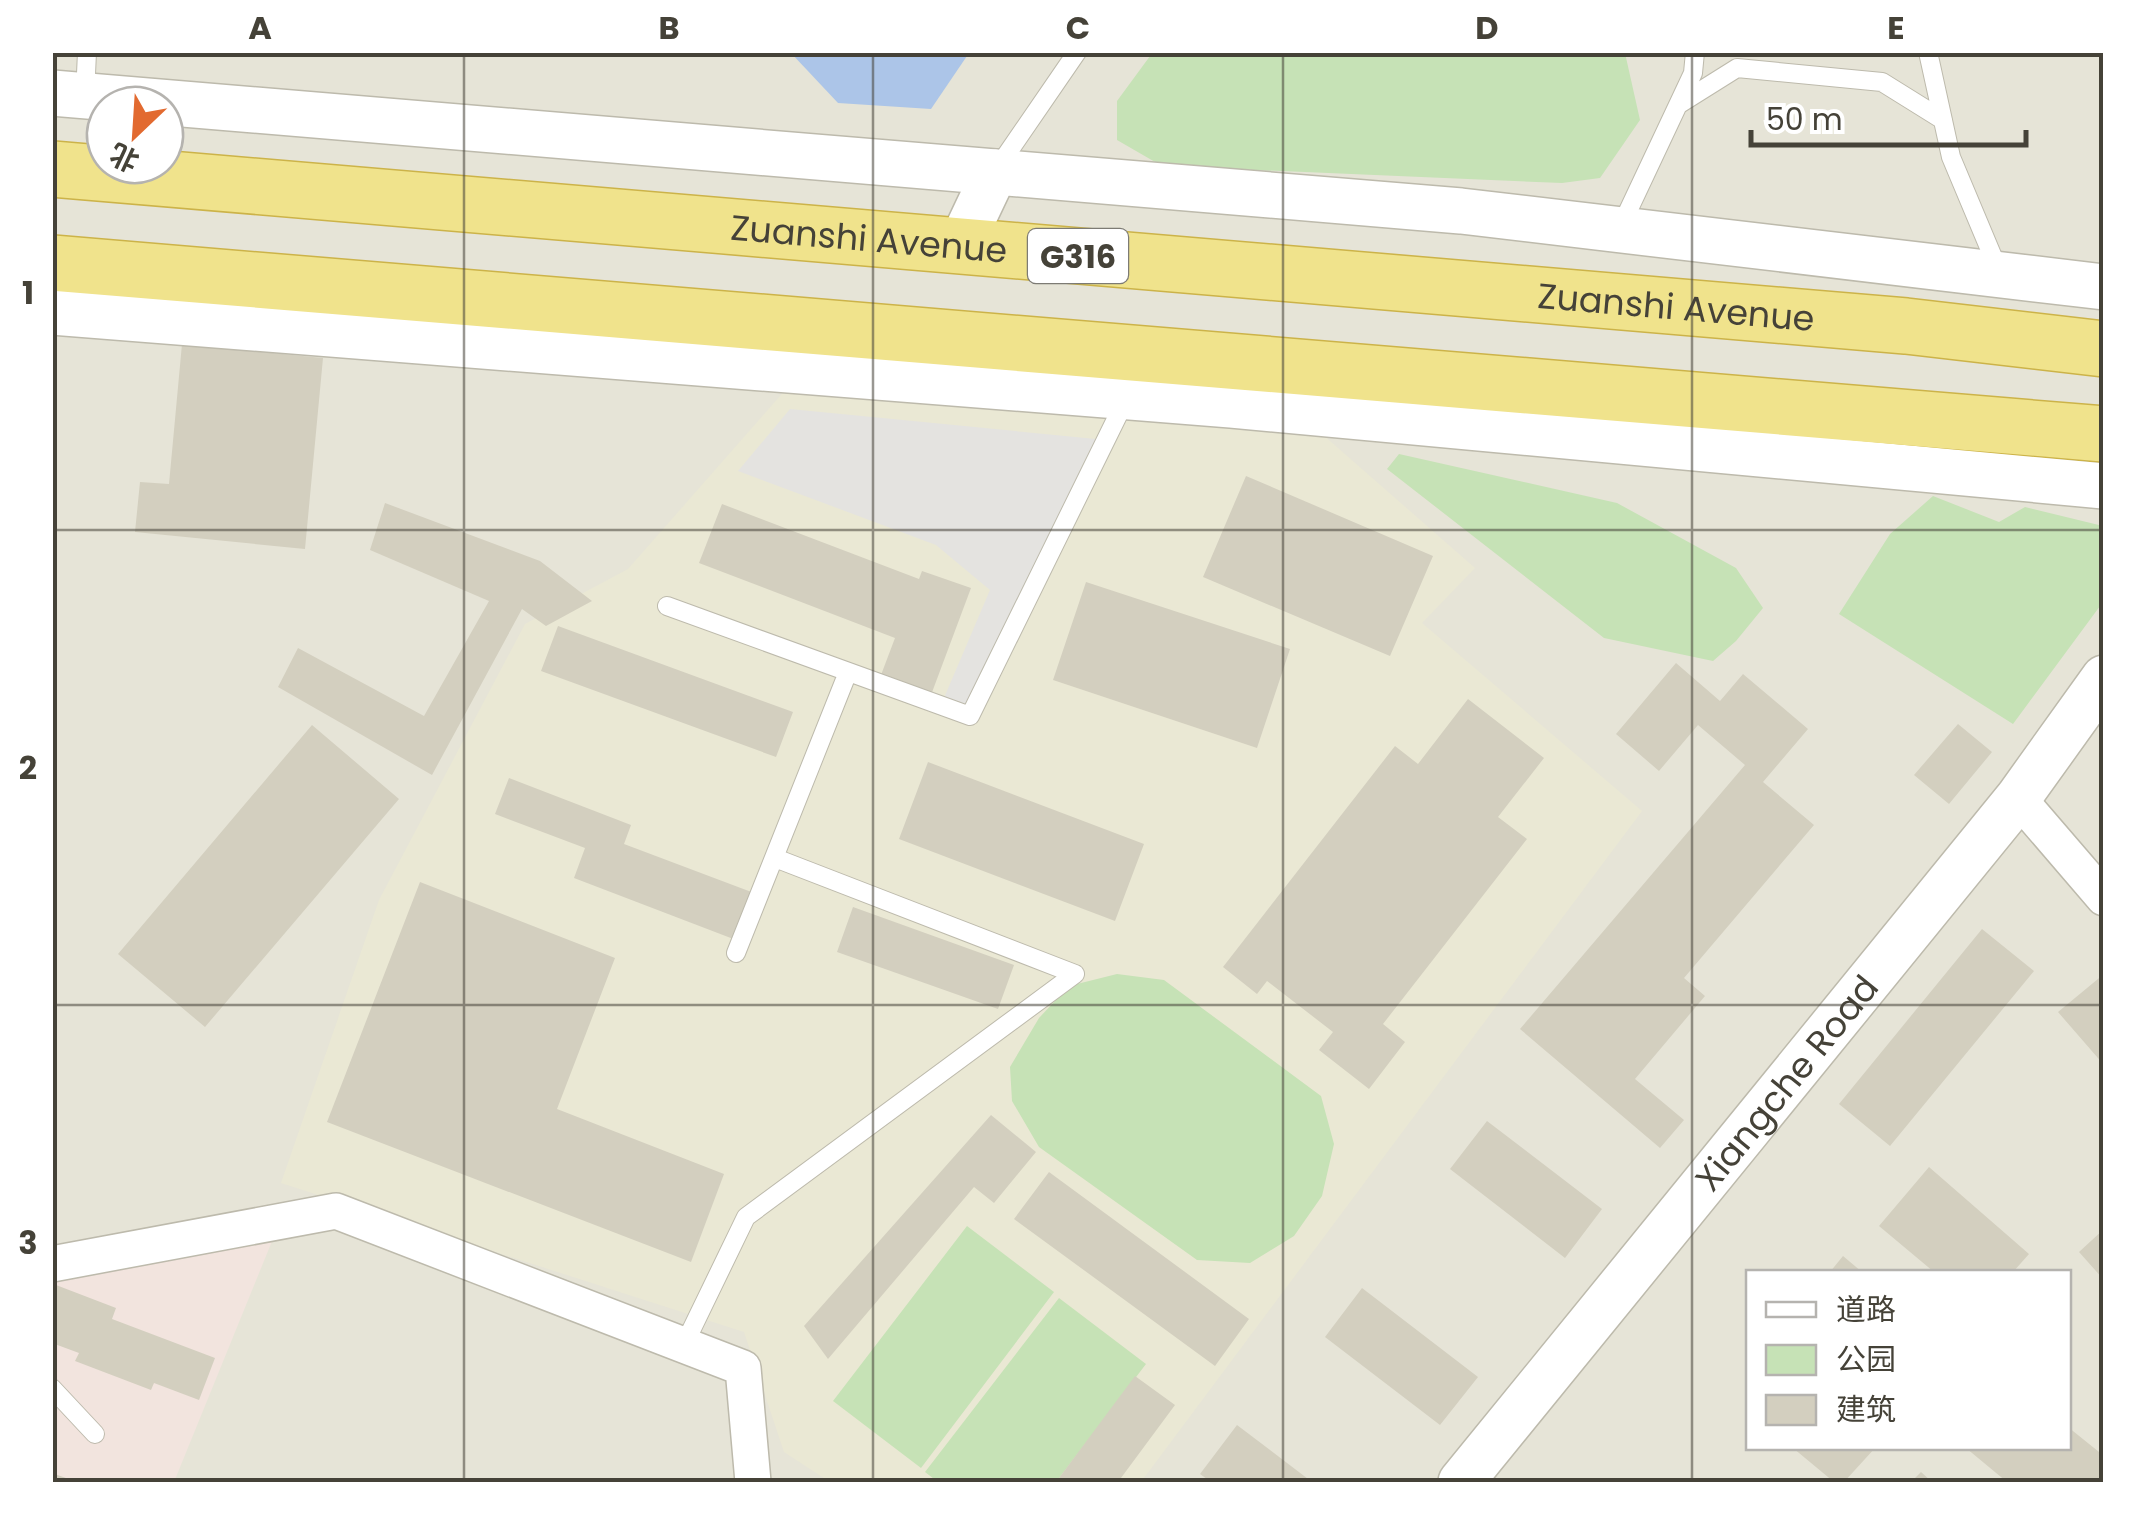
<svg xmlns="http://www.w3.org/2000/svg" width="2156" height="1535" viewBox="0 0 2156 1535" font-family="Poppins,'Noto Sans SC',sans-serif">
	<rect width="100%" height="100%" fill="#f2f1e9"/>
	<!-- residential -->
	<path fill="#e6e4d7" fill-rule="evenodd" d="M53,53h2050v1429h-2050zM105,105h60v60h-60zM1748,1272h320v176h-320z"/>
	<!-- education -->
	<path fill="#eae8d4" d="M788,387l526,40 161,141 -53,55 220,188 -501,671h-311l-46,-30 -40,-120 -463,-149 98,-283 146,-276 103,-55z"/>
	<!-- medical -->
	<path fill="#f2e4de" d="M279,1224l-105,258h-121v-218z"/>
	<!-- green -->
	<path fill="#c6e2b6" d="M1153,52l472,1 15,67 -40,58 -38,5 -400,-17 -45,-26v-39z
		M1399,454l218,49 119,65 27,40 -27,33 -23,20 -109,-23 -217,-169z
		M1933,496l66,26 26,-15 78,19v76l-90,122 -174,-110 51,-80z
		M1117,974l47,6 157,116 13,48 -12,52 -28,40 -44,27 -53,-3 -158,-113 -27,-46 -2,-34 29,-49 30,-32z
		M967,1226l87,66 -133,176 -88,-67z
		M1059,1298l87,66 -90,118h-118l-13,-10z"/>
	<!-- parking -->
	<path fill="#e4e3e0" d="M790,409l316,31 -136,276 -29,-11 49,-115 -54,-45 -198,-74z"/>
	<!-- water -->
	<path fill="#acc5e8" d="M791,53h178l-38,56 -93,-6z"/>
	<!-- building -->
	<path fill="#d3cfbf" d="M182,344l141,14 -18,191 -170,-17 5,-50 29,2z
		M1246,476l187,80 -43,100 -187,-79z
		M385,503l155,58 52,40 -46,25 -24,-17 -90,166 -154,-88 20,-39 126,68 65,-115 -119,-51z
		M722,504l197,75 3,-8 49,17 -40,107 -50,-20 14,-37 -196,-75z
		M1086,582l204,67 -33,99 -204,-68z
		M558,626l235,86 -17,45 -235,-86z
		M1676,663l44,38 23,-27 65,55 -45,53 51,43 -130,153 21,18 -70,83 49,41 -24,28 -140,-119 225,-264 -47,-40 -39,46 -43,-37z
		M1468,699l76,59 -46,59 29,22 -144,185 22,18 -36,47 -50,-39 14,-18 -66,-51 -10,13 -34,-27 172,-221 23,18z
		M1958,724l34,28 -43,52 -35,-29z
		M312,725l87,74 -194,228 -87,-73z
		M928,762l216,82 -29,77 -216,-82z
		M509,778l122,47 -7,19 130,49 -18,47 -162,-62 11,-30 -90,-34z
		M420,882l195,76 -58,151 167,65 -33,88 -364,-140z
		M853,907l161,58 -16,44 -161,-57z
		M1982,929l52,42 -144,175 -51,-42z
		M2104,974v91l-46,-53z
		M991,1115l45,37 -42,51 -20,-16 -146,172 -24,-33z
		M1487,1121l115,88 -37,49 -115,-89z
		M1929,1167l100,87 -16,18h-79l-55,-46z
		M1049,1172l200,147 -34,47 -201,-147z
		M2104,1229v51l-25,-28z
		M1843,1256l19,16h-32z
		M56,1285l60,23 -4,11 103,39 -16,42 -45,-17 -3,7 -76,-29 4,-8 -27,-10v-47z
		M1362,1288l116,89 -38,48 -115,-88z
		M1135,1376l40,29 -57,77h-62z
		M1237,1425l75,57h-101l-11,-8z
		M2068,1427l36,29v26h-97l-41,-34h102z
		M1793,1448h82l-31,34h-10z
		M1921,1472l11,10h-21z
		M52,1473l25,9h-25z"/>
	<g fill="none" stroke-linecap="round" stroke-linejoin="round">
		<!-- service casing -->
		<g stroke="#bdbaac" stroke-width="20">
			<path id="service" d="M1928,52l23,105 47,112
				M85,96l2,-44
				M1678,105l59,-37 145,14 61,38
				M998,167l79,-115
				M1621,226l72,-153 2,-21
				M667,606l303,110 157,-319
				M775,858l300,116
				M736,953l112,-281
				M684,1345l62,-128 329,-243
				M52,1388l43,46"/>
		</g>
		<!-- minor casing -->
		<g stroke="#bdbaac" stroke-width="38">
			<path id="minor" d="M2018,798l86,100
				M52,1264l284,-53 407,157 10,114"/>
		</g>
		<!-- tertiary casing -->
		<g stroke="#bdbaac" stroke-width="48">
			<g id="tertiary">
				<path d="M52,93l1409,118 643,76"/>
				<path d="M960,246l35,-74"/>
				<path d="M52,312l1179,93 873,81"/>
				<path id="s1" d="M1461,1482l557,-684 86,-120"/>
			</g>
		</g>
		<!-- trunk casing -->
		<g stroke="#ccb349" stroke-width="58">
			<g id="trunk">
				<path id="s2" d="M52,169l1854,157 198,23"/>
				<path d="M52,263l2052,171"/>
			</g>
		</g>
		<!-- service -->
		<use href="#service" stroke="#fff" stroke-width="18"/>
		<!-- minor -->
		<use href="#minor" stroke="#fff" stroke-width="35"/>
		<!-- tertiary -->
		<use href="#tertiary" stroke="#fff" stroke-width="45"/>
		<!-- trunk -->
		<use href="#trunk" stroke="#f0e38c" stroke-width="55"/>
	</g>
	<!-- grid -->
	<path fill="none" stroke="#454238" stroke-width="2.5" stroke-opacity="0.55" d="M464,52v1430M873,52v1430M1283,52v1430M1692,52v1430M52,530h2052M52,1005h2052"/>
	<g text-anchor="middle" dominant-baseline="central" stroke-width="10" stroke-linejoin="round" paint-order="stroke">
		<!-- shield labels -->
		<rect fill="#fff" stroke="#7d7b74" stroke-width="2.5" x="1028" y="229" width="100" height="54" rx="8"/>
		<g font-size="32" font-weight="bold" fill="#454238">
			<text x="1078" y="256">G316</text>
		</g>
		<!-- street labels -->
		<g font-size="35" fill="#454238" stroke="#fff">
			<text stroke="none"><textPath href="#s2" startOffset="820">Zuanshi Avenue</textPath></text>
			<text stroke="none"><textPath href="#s2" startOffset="1630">Zuanshi Avenue</textPath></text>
			<text stroke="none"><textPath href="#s1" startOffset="515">Xiangche Road</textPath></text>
		</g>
	</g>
	<!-- border -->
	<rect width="2156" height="1535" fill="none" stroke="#ffffff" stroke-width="110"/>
	<!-- legend -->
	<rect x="1746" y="1270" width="325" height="180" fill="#ffffff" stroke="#b5b3af" stroke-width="2.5"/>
	<rect x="1766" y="1302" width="50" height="15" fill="#ffffff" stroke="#b5b3af" stroke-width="2.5"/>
	<text x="1836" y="1320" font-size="30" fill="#454238">道路</text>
	<rect x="1766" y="1345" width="50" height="30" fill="#c6e2b6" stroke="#b5b3af" stroke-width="2.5"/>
	<text x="1836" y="1370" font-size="30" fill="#454238">公园</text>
	<rect x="1766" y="1395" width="50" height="30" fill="#d3cfbf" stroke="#b5b3af" stroke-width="2.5"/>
	<text x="1836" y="1420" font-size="30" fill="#454238">建筑</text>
	<!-- north arrow -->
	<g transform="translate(135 135) rotate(205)"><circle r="48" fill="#ffffff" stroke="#b5b3af" stroke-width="2.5"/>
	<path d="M0-8L18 38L0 25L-18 38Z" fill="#e26a30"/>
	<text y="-15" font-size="28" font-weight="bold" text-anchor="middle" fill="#454238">北</text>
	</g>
	<!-- scale -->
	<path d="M1751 130v15h275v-15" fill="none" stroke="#454238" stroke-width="5"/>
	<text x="1766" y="130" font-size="30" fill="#454238" stroke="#ffffff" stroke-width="8" paint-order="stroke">50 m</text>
	<rect x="55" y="55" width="2046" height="1425" fill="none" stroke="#454238" stroke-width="4"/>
	<g font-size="32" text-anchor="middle" font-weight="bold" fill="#454238">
		<text x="260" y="39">A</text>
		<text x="669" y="39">B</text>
		<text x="1078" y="39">C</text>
		<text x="1487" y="39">D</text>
		<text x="1896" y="39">E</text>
		<text x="28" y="304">1</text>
		<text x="28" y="779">2</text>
		<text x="28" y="1254">3</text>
	</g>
</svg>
